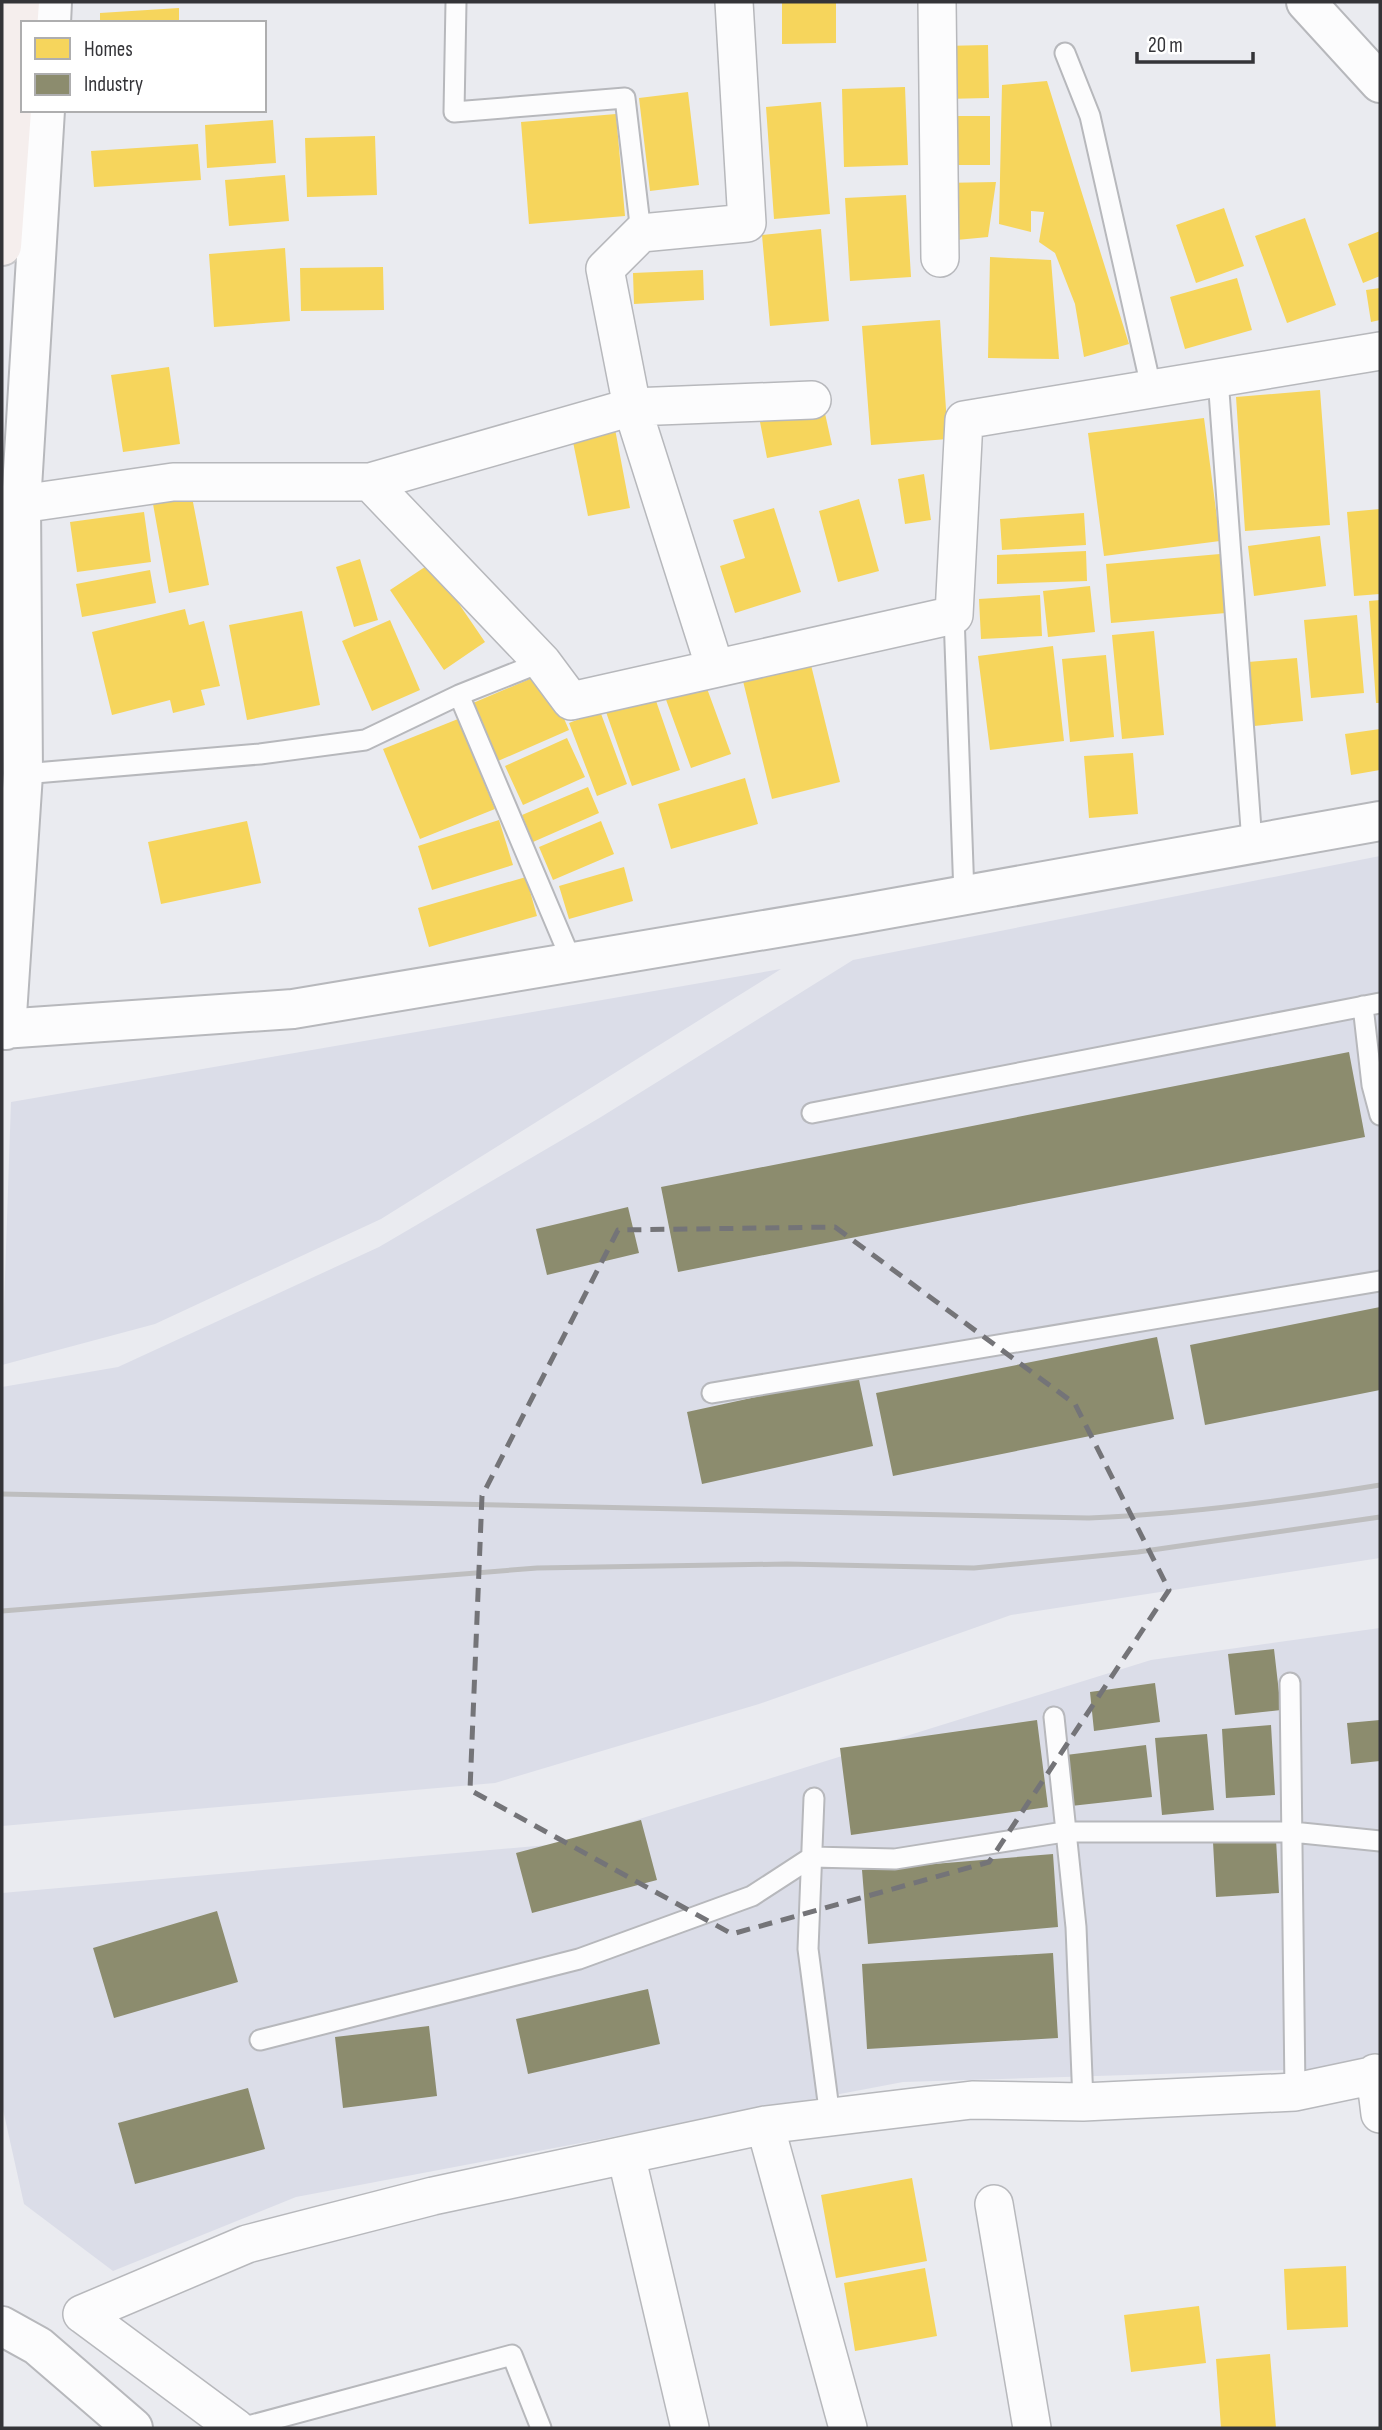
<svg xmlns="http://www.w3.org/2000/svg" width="1382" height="2430" viewBox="0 0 1382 2430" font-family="'Sofia Sans Condensed',sans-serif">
	<rect width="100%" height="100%" fill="#eaebf0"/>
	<!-- built -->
	<path fill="#dbdde8" d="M1380,856v702l-369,57 -252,89 -264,79 -493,43v-439l116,-20 261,-120 222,-130 252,-157z
		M781,969l-400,250 -226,105 -153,41 9,-263z
		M1380,1628v439l-477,15 -607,115 -183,74 -89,-67 -22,-99v-212l557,-49 592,-184z"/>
	<!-- homes -->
	<path fill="#f6d55c" d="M782,2h54v41l-54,1z
		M179,8v15h-79v-10z
		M988,45l1,53 -46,1 -1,-53z
		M1047,81l82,263 -45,13 -9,-53 -20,-51 -16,-11 5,-30 -13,-1v21l-32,-8 3,-139z
		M905,87l3,78 -64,2 -2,-78z
		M688,92l11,93 -49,6 -11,-93z
		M821,102l9,112 -56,5 -8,-112z
		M616,114l9,102 -96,8 -8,-102z
		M940,116h50v49h-50z
		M273,120l3,43 -69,5 -2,-43z
		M375,136l2,59 -70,2 -2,-59z
		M198,144l3,36 -107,7 -3,-36z
		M285,175l4,46 -60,5 -4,-46z
		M996,182l-8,55 -42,4 -5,-58z
		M906,195l5,82 -61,4 -5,-83z
		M1224,208l20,58 -48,17 -20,-58z
		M1305,218l31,87 -49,18 -32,-87z
		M821,229l8,92 -59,5 -8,-91z
		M1380,231v45l-17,7 -15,-39z
		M285,248l5,73 -76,6 -5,-73z
		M990,257l61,3 8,99 -71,-1z
		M383,267l1,43 -83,1 -1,-43z
		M703,270l1,30 -70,4 -1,-31z
		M1237,278l15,52 -67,19 -15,-52z
		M1380,288v32l-9,2 -5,-32z
		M940,320l8,119 -77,6 -9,-119z
		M169,367l11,77 -57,8 -12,-77z
		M1320,390l10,135 -85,6 -9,-134z
		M824,409l8,36 -65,13 -7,-36z
		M1204,418l16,123 -116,15 -16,-123z
		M615,429l15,79 -42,8 -16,-79z
		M924,474l7,46 -26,4 -7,-45z
		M192,497l17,88 -40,8 -16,-89z
		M859,499l20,72 -41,11 -19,-71z
		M774,508l27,84 -66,21 -15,-47 25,-8 -12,-38z
		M1380,509v85l-26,2 -7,-84z
		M144,512l7,50 -74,10 -7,-50z
		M1084,513l2,32 -84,5 -2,-31z
		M1320,536l6,50 -72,10 -6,-50z
		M1086,551l1,30 -90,3v-29z
		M1220,554l6,59 -115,10 -5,-59z
		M360,559l18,61 -24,7 -18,-60z
		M431,563l54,79 -41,28 -54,-80z
		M150,570l6,33 -74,14 -6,-33z
		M1090,586l5,46 -47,5 -5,-46z
		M1040,595l2,41 -61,3 -2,-40z
		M1380,600v103h-4l-7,-102z
		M185,609l4,16 15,-4 16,65 -19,4 4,15 -32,8 -3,-13 -58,15 -20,-83z
		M302,611l18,94 -73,15 -18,-95z
		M1357,615l7,78 -53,5 -7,-78z
		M390,620l30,70 -48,21 -30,-70z
		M1154,631l10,104 -42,4 -10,-104z
		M1053,646l11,95 -74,9 -12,-94z
		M1106,655l8,82 -44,5 -8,-83z
		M1297,658l6,63 -49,5 -6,-64z
		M810,661l30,121 -68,17 -30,-122z
		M544,673l25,57 -71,31 -25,-58z
		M705,683l26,71 -40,14 -26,-71z
		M654,695l26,75 -48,16 -26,-74z
		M600,711l27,73 -30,12 -28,-73z
		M458,719l37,90 -75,30 -37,-90z
		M1380,729v41l-29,5 -6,-41z
		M567,738l18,39 -62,28 -18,-39z
		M1133,753l5,61 -49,4 -5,-62z
		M745,778l13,46 -87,25 -13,-45z
		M588,787l11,26 -66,29 -11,-27z
		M499,820l14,45 -81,25 -14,-44z
		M247,821l14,62 -100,21 -13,-62z
		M601,821l13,33 -61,26 -14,-33z
		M624,867l9,34 -64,18 -10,-33z
		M526,877l11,39 -108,31 -11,-39z
		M912,2178l15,83 -91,17 -15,-83z
		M1346,2266l2,61 -61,3 -3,-61z
		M925,2268l12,68 -82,15 -11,-68z
		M1199,2306l7,57 -75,9 -7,-57z
		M1270,2354l6,74h-55l-5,-69z"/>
	<!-- industry -->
	<path fill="#8c8c6e" d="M1349,1052l16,85 -687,135 -17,-85z
		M628,1207l11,46 -92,22 -11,-46z
		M1380,1307v83l-175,35 -15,-80z
		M1157,1337l17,82 -281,57 -17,-83z
		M858,1375l15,71 -171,38 -15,-72z
		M1274,1649l7,61 -46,5 -7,-61z
		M1155,1683l5,39 -66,9 -4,-39z
		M1037,1720l11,87 -197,28 -11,-87z
		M1380,1720v41l-29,3 -4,-41z
		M1271,1725l4,70 -49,3 -4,-69z
		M1207,1734l7,76 -52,5 -7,-77z
		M1146,1745l6,52 -81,9 -5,-51z
		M641,1820l16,60 -125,33 -16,-60z
		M1276,1839l3,54 -63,4 -3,-55z
		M1053,1854l5,73 -190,17 -6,-74z
		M217,1911l21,71 -124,36 -21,-70z
		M1053,1953l5,85 -191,11 -5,-85z
		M648,1989l12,55 -132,30 -12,-55z
		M429,2026l8,70 -94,12 -8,-71z
		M248,2088l17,61 -130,35 -17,-61z"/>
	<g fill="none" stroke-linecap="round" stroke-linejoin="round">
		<!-- service casing -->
		<g stroke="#b7b8bc" stroke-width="23">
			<path id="service" d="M456,2l-2,110 171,-14 16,135
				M1065,53l25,63 61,271
				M1218,378l34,465
				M954,615l10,280
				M459,695l113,267
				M23,774l237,-20 105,-14 94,-45 83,-33
				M1363,1006l9,79 8,30
				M812,1113l568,-110
				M712,1393l668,-112
				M1290,1683l5,409
				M1054,1717l22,210 7,175
				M814,1798l-6,151 22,168
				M260,2040l319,-81 173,-63 60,-39 83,2 169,-27h228l88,9
				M241,2428l271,-73 29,73"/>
		</g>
		<!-- minor casing -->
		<g stroke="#b7b8bc" stroke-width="40">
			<path id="minor" d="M937,2l3,256
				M370,482l262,-75 180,-7
				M21,504l152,-22h197l172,180 29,39 383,-86 10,-195 416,-69
				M715,668l-83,-261 -27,-138 36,-36 106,-10 -13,-221
				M1375,2073l5,41
				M765,2125l83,303
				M626,2155l64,273
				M994,2204l38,224
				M82,2314l165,-70 186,-48 332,-71 207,-25 111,2 212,-10 85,-18
				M82,2314l154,114"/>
		</g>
		<!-- tertiary casing -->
		<g stroke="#b7b8bc" stroke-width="42">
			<path id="tertiary" d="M1306,2l74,81
				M51,23l1,-21
				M2,1029l291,-20 561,-94 526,-94
				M6,1030l17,-256 -2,-270 24,-394
				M2,2326l36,20 95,82"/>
		</g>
		<!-- primary casing -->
		<g stroke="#c7c7ca" stroke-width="42">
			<path id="primary" d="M2,246l18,-244"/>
		</g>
		<!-- service -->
		<use href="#service" stroke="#fcfcfd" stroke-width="19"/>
		<!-- minor -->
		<use href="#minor" stroke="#fcfcfd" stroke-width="37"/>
		<!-- tertiary -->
		<use href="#tertiary" stroke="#fcfcfd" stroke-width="38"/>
		<!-- primary -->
		<use href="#primary" stroke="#f5eeed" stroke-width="38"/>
		<!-- rail -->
		<path stroke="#bebebf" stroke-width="5" d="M2,1494l1087,24c98,-4 195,-17 291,-33
			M2,1611l535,-43 250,-4 187,4 164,-16 242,-35"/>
	</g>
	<!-- marked area -->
	<path fill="none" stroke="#747478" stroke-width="5" stroke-dasharray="14 9" stroke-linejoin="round" d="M835,1227l240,177 94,186 -180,272 -257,72 -262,-144 12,-294 136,-266z"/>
	<!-- border -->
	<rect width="1382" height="2430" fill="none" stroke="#343438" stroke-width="7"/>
	<!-- legend -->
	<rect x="21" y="21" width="245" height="91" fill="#ffffff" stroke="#aeaeaf" stroke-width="2"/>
	<rect x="35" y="38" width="35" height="21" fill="#f6d55c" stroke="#aeaeaf" stroke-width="2"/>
	<text x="84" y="56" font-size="21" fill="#343438">Homes</text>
	<rect x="35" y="74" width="35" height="21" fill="#8c8c6e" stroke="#aeaeaf" stroke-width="2"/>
	<text x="84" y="91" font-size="21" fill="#343438">Industry</text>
	<!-- scale -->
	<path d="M1137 52v10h116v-10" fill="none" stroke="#343438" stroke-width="3.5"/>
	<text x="1148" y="52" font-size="21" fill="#343438" stroke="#ffffff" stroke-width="5" paint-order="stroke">20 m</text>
</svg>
